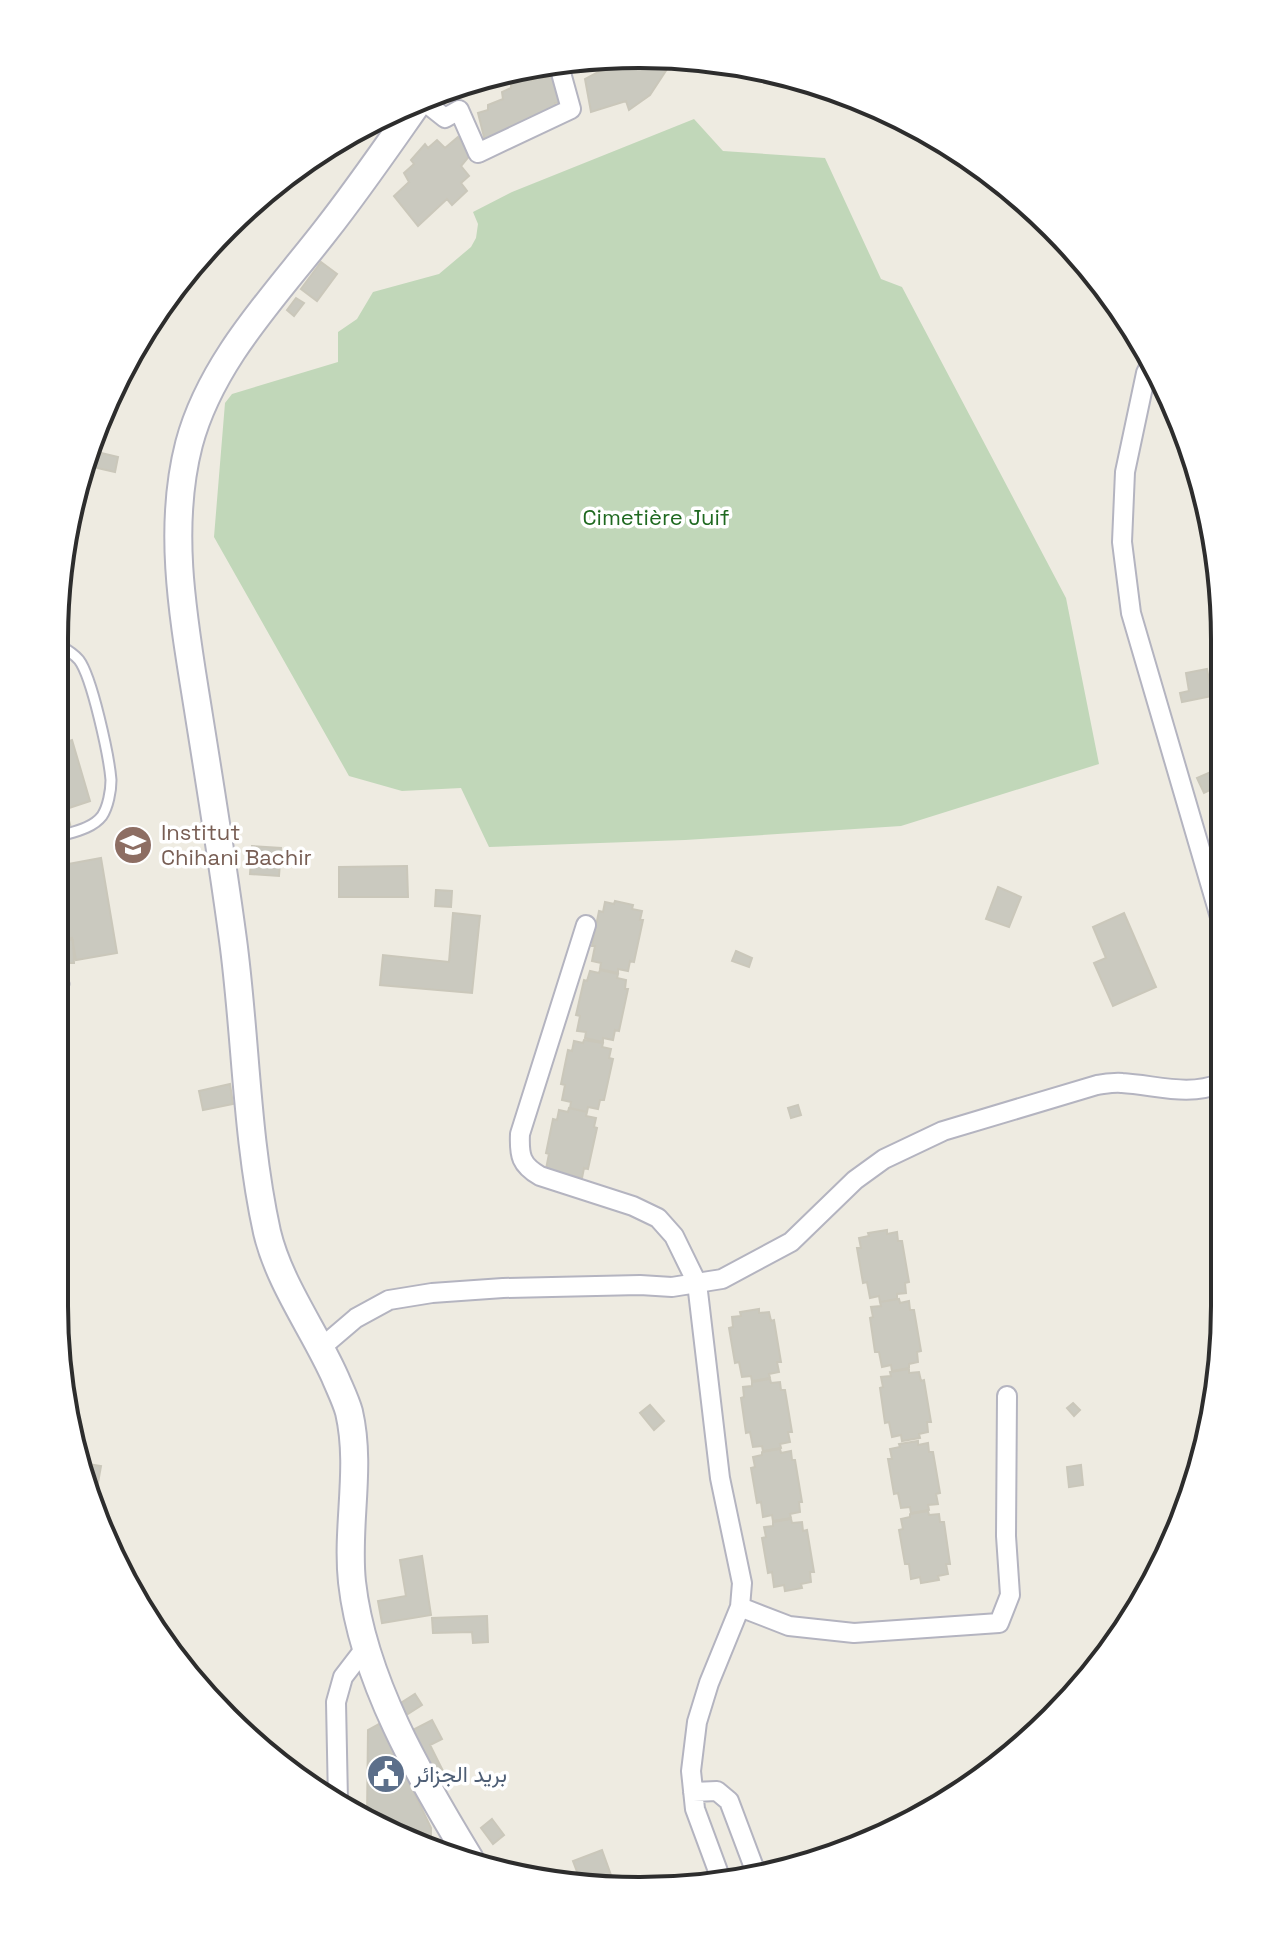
<svg xmlns="http://www.w3.org/2000/svg" width="1279" height="1945" viewBox="0 0 1279 1945" font-family="'Space Grotesk',Vazirmatn,sans-serif">
	<rect width="100%" height="100%" fill="#eeebe1"/>
	<!-- cemetery -->
	<path fill="#c1d7b9" d="M694,119l29,32 102,7 56,121 21,8 164,311 33,166 -198,62 -216,14 -196,7 -28,-59 -59,3 -53,-15 -135,-239 11,-134 7,-9 106,-32v-30l19,-13 16,-27 66,-18 32,-27 5,-9 2,-14 -5,-12 39,-20z"/>
	<!-- building -->
	<path fill="#cac9bf" stroke="#cac7ba" stroke-width="2" d="M614,56l53,1 2,9 -19,29 -21,15 -3,-9 -35,11 -6,-33 21,-11 -2,-9z
		M529,72l3,8 9,-5 2,3 15,-2 4,26 -7,1 1,4 -6,1 4,15 -68,22 -8,-32 10,-3v-5l15,-6 -1,-7 9,-4v-9z
		M458,137l13,17 -10,12 8,10 -8,7 6,8 -15,14 -5,-6 -29,27 -24,-30 15,-14 -5,-9 10,-9 -3,-4 14,-16 3,4 9,-8 8,8z
		M321,262l16,12 -20,27 -16,-12z
		M296,298l8,5 -10,13 -7,-6z
		M97,452l21,5 -3,15 -22,-5z
		M1207,669l5,27 -30,6 -2,-9 9,-2 -3,-18z
		M72,740l18,61 -24,8 5,19 -14,4 1,-87z
		M1213,771l7,14 -16,8 -7,-15z
		M252,846l29,2 -2,28 -29,-2z
		M101,858l16,95 -41,7 -4,-22 -12,2 -3,-21v-53z
		M407,866l1,31h-69v-30z
		M998,887l23,10 -12,30 -23,-8z
		M436,890l16,1 -1,16 -16,-1z
		M615,901l18,4 -1,4 10,2 -2,9h3l-9,42 -4,-1 -2,10 -10,-2v4l-18,-4 1,-6 -9,-2 3,-15h-3l7,-35 4,1 2,-10 9,2z
		M453,913l27,3 -8,77 -92,-8 3,-30 66,7z
		M1124,913l32,74 -43,19 -19,-43 12,-5 -13,-31z
		M60,940h13l1,23h-13z
		M736,951l16,7 -3,9 -17,-6z
		M600,970l18,4 -1,4 9,2 -1,9h3l-9,42 -4,-1 -2,10 -10,-2v4l-18,-4 1,-6 -9,-1 3,-15 -4,-1 8,-35 3,1 3,-10 9,2z
		M584,1040l19,3 -1,4 9,2 -2,9 4,1 -9,41h-4l-2,9 -10,-2 -1,5 -17,-4 1,-6 -9,-2 3,-15 -4,-1 7,-34 4,1 2,-10 9,2z
		M230,1084l3,20 -30,6 -4,-19z
		M798,1105l3,10 -10,3 -3,-10z
		M569,1108l18,4 -1,4 10,2 -2,9 3,1 -9,41 -4,-1 -2,10 -9,-2 -1,4 -18,-4 1,-5 -9,-2 3,-15 -3,-1 7,-34 4,1 2,-10 9,2z
		M887,1230v4l10,-2 1,9h4l7,41 -4,1 1,10 -9,1v5l-17,3 -1,-6 -9,2 -3,-16 -4,1 -6,-35h4l-2,-10 10,-2 -1,-3z
		M899,1299l1,4 9,-2 1,9h4l7,41 -4,1 1,10 -9,2v4l-17,3 -1,-6 -9,2 -3,-15h-4l-5,-34 3,-1 -2,-10 10,-1 -1,-4z
		M759,1309v4l10,-1 2,9 3,-1 7,42h-4l2,10 -10,2 1,4 -18,3 -1,-5 -9,1 -3,-15 -4,1 -6,-35 4,-1 -1,-10 9,-1 -1,-4z
		M909,1369v4l10,-1 2,9 3,-1 7,42h-4l1,10 -9,2 1,4 -18,3 -1,-6 -9,2 -3,-15 -4,1 -5,-35 3,-1 -2,-10 10,-1 -1,-4z
		M770,1379l1,4 9,-1 1,8h4l7,42h-4l2,10 -10,2 1,4 -18,3 -1,-5 -9,1 -3,-15 -4,1 -5,-35 3,-1 -1,-10 9,-1v-4z
		M1073,1403l7,7 -6,6 -7,-8z
		M650,1405l14,16 -10,9 -14,-17z
		M918,1441v4l10,-2 1,9h4l7,41 -4,1 2,10 -10,1 1,5 -18,3 -1,-6 -9,1 -3,-15 -4,1 -6,-35h4l-2,-10 10,-2 -1,-3z
		M780,1449l1,4 10,-2 1,9h3l7,42h-3l1,10 -10,2 1,4 -18,3 -1,-6 -9,2 -2,-15 -4,1 -6,-35 4,-1 -2,-10 9,-2v-3z
		M82,1463l19,3 -7,39h-3l-6,-12z
		M1081,1465l2,20 -14,2 -2,-20z
		M928,1511l1,4 10,-1 1,8h4l6,42h-4l2,10 -10,2 1,4 -18,3 -1,-6 -9,2 -2,-15h-4l-6,-34 4,-1 -2,-10 9,-2v-3z
		M791,1519l1,4 10,-1 1,9 4,-1 7,42h-4l1,10 -10,2 1,4 -17,3 -1,-6 -10,2 -2,-15 -4,1 -6,-35 4,-1 -2,-10 9,-1v-4z
		M422,1556l9,59 -49,8 -4,-22 28,-5 -6,-36z
		M487,1616l1,26 -15,1 -1,-11 -39,1 -1,-15z
		M415,1694l7,11 -19,12 -7,-11z
		M432,1720l10,19 -12,6 16,32 -12,5 -25,-50z
		M381,1723l50,105v22l-15,-3 -49,-29 1,-88z
		M492,1819l12,16 -11,9 -12,-16z
		M602,1850l14,39 -15,1 -19,-5 -9,-24z"/>
	<g fill="none" stroke-linecap="round" stroke-linejoin="round">
		<!-- lane casing -->
		<g stroke="#b4b4c0" stroke-width="13">
			<path id="lane" d="M57,837c15,-5 35,-8 45,-21 6,-9 9,-25 9,-36 -2,-24 -19,-103 -32,-120 -6,-7 -13,-11 -20,-15
				M56,958l8,26"/>
		</g>
		<!-- street casing -->
		<g stroke="#b4b4c0" stroke-width="22">
			<path id="street" d="M421,99l24,19 14,-8 19,43 93,-44 -13,-47
				M1152,361l-6,12 -21,99 -3,70 9,71 91,311
				M586,925l-66,209c-1,22 1,31 20,42l93,30 25,12 16,18 23,47 23,195 22,105 -2,24 -31,76 -12,39 -6,49 4,38 27,73
				M322,1347l34,-29 33,-18 43,-7 71,-5 137,-3 32,2 50,-8 69,-37 64,-62 29,-21 59,-28 154,-46c8,-1 17,-3 25,-2 34,2 67,14 99,0
				M740,1607l49,19 65,7 145,-10 11,-28 -4,-59 1,-140
				M693,1792l24,-1 12,10 29,77
				M338,1801l-2,-99 7,-25 23,-30"/>
		</g>
		<!-- secondary casing -->
		<g stroke="#b4b4c0" stroke-width="30">
			<path id="secondary" d="M420,100c-31,44 -61,88 -94,130 -51,66 -115,131 -137,214 -23,89 -4,183 10,272 12,75 24,149 34,224 13,97 13,197 34,292 12,51 47,98 68,145 5,12 11,24 14,35 13,56 -3,114 3,170 11,98 68,195 118,277"/>
		</g>
		<!-- lane -->
		<use href="#lane" stroke="#fff" stroke-width="9"/>
		<!-- street -->
		<use href="#street" stroke="#fff" stroke-width="18"/>
		<!-- secondary -->
		<use href="#secondary" stroke="#fff" stroke-width="26"/>
	</g>
	<!-- icons -->
	<defs>
		<g id="university-disc" transform="scale(2)"><circle r="9.5" fill="#8d6e63" stroke="#fff"/><path d="M0-5L7-2L0 1L-7-2ZM-4 1L0 2.5L4 1V4Q0 6-4 4Z" fill="#fff"/></g>
		<g id="civic-disc" transform="scale(2)"><circle r="9.5" fill="#5c6f8a" stroke="#fff"/><path d="M-.6-6.5H3V-4.5H.6V-3L4-1V1h2V6H-6V1h2V-1L-.6-3ZM-1.2 2.5V6h2.4V2.5Z" fill="#fff"/></g>
	</defs>
	<g fill-rule="evenodd">
		<use href="#university-disc" x="133" y="845"/>
		<use href="#civic-disc" x="386" y="1774"/>
	</g>
	<g text-anchor="middle" dominant-baseline="central" stroke-width="7" stroke-linejoin="round" paint-order="stroke">
		<!-- park labels -->
		<g font-size="22" fill="#1f6920" stroke="#fff">
			<text x="656" y="517">Cimetière Juif</text>
		</g>
		<!-- education labels -->
		<g font-size="22" fill="#785e54" stroke="#fff" text-anchor="start">
			<text x="161" y="832">Institut<tspan x="161" dy="25">Chihani Bachir</tspan></text>
		</g>
		<!-- service labels -->
		<g font-size="22" fill="#4e5e75" stroke="#fff" text-anchor="start">
			<text x="414" y="1774">بريد الجزائر</text>
		</g>
	</g>
	<!-- crop -->
	<path d="M0 0H1279V1945H0ZM639 68H640A571 571 0 0 1 1211 639V1306A571 571 0 0 1 640 1877H639A571 571 0 0 1 68 1306V639A571 571 0 0 1 639 68Z" fill="#fff" fill-rule="evenodd"/>
	<path fill="none" stroke="#2d2d2d" stroke-width="4" d="M639 68H640A571 571 0 0 1 1211 639V1306A571 571 0 0 1 640 1877H639A571 571 0 0 1 68 1306V639A571 571 0 0 1 639 68Z"/>
</svg>
